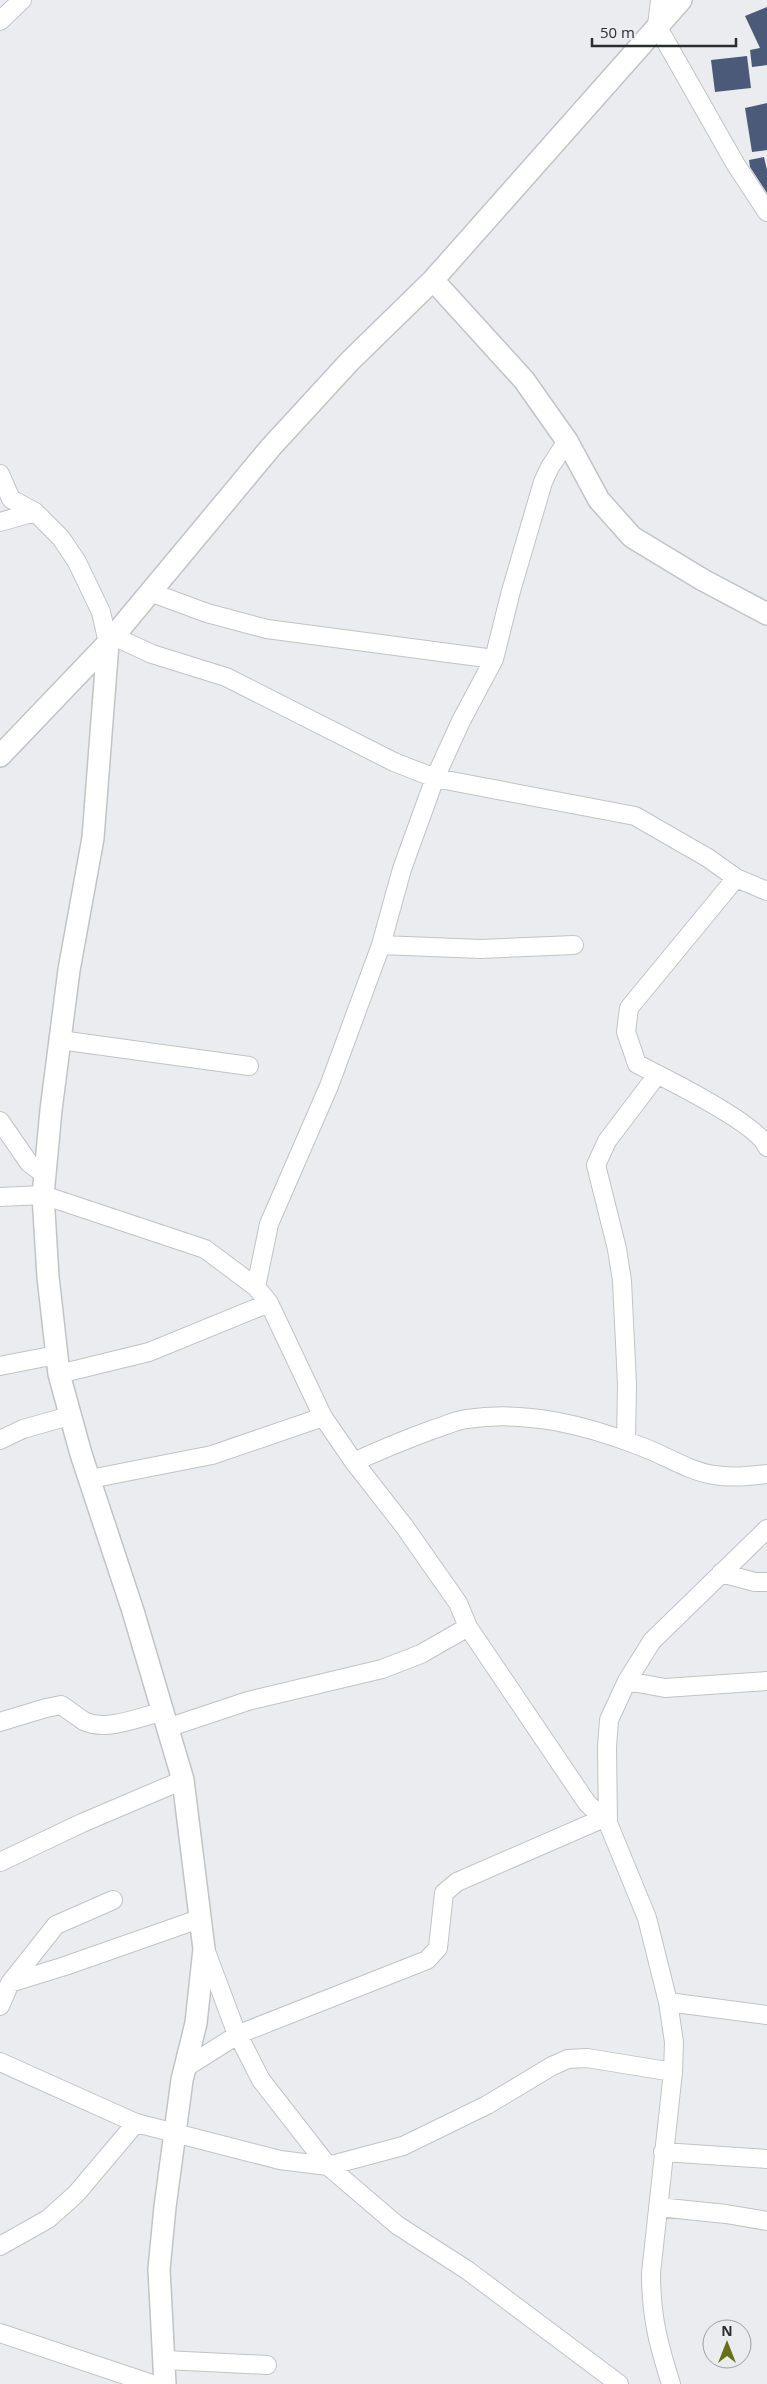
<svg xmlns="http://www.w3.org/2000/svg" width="767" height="2384" viewBox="0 0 767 2384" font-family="'Open Sans',sans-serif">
	<rect width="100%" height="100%" fill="#ebecf0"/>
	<!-- building -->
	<path fill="#4b5a79" d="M767,7v58l-15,2 -2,-17 10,-2 -15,-32z
		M747,56l4,32 -36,4 -4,-32z
		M767,103v47l-15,2 -7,-44z
		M764,157l3,13v23l-17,-26 -1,-7z"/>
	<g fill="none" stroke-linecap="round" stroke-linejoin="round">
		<!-- minor casing -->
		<g stroke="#c1c3c6" stroke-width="20">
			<path id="minor" d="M660,0l-3,26 79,139 31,47
				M0,21l22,-21
				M0,474l11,25 24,13 26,26 16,24 24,50 7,31
				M0,522l35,-10
				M150,592l57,21 60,16 227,30
				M113,636l39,18 74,23 168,85 41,16 200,38 73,42 28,20 31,13
				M736,878l-107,130 -3,24 11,32c26,13 121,60 130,83
				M381,945l100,4 93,-4
				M60,1040l189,26
				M0,1121l29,42 15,11
				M0,1197l43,-2 162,54 51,38 13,16 54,114 31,45 50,64 54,77 10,24 119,176 21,20
				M256,1287l13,-63 60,-138 52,-141 21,-76 33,-91 26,-57 33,-62 17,-68 32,-109 7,-15 17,-26
				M0,1366l56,-11
				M59,1374l90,-22 120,-49
				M0,1440l23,-11 46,-13
				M626,1441l1,-57 -5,-103 -5,-32 -21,-84 11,-24 50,-66
				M354,1462c26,-12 53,-23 80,-33 11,-3 22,-9 33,-10 59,-9 118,6 173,27 25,9 48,25 74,29 18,3 35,1 53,-1
				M90,1479l122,-24 111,-38
				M721,1573l34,9h12
				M627,1681l38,7 102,-7
				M0,1722l46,-14 15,-3c8,5 15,11 23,16 22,11 56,-4 77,-9
				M167,1728l81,-27 134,-32 39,-15 47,-27
				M0,1862l82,-39 101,-43
				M205,1949l30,80 26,51 67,86 69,59 70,45 152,114
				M10,1983l55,-17 134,-47
				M668,2002l99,13
				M0,2006l10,-23 46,-58 57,-25
				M0,2062l136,61 144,37 48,6 75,-20 84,-41 65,-39 16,-7 19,-1 86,14
				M185,2068l54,-34 188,-74 11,-12 6,-55 13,-11 147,-64
				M663,2152l104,7
				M658,2207l68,7 41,7
				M0,2246l48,-27 28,-25 60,-71
				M0,2333l152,51
				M165,2360l102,5
				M671,2384c-13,-41 -20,-68 -20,-111l22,-201 1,-30 -6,-40 -21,-84 -39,-95 -1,-76 2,-27 18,-39 25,-40 115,-112"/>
		</g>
		<!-- tertiary casing -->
		<g stroke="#c1c3c6" stroke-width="24">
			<path id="tertiary" d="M433,280l91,100 43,61 32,59 33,37 71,43 64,34
				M108,643l-15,195 -24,132 -18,140 -8,85 5,82 11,97 22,80 52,157 50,169 21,169 -8,74 -14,57 -17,127 -6,62 6,115
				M0,756l108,-113 163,-196 79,-86 83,-81 248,-280"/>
		</g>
		<!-- minor -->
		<use href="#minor" stroke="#fff" stroke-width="18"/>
		<!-- tertiary -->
		<use href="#tertiary" stroke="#fff" stroke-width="21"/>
	</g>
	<!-- north arrow -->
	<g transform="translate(727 2344)"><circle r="24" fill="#ebecf0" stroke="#9e9fa2"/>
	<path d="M0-4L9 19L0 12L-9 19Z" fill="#677019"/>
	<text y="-8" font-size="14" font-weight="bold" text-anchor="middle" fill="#2b2c2d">N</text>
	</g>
	<!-- scale -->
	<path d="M592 38v8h144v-8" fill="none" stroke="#2b2c2d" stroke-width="2.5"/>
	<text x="600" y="38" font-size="15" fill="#2b2c2d" stroke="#ebecf0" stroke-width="4" paint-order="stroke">50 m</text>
</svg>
